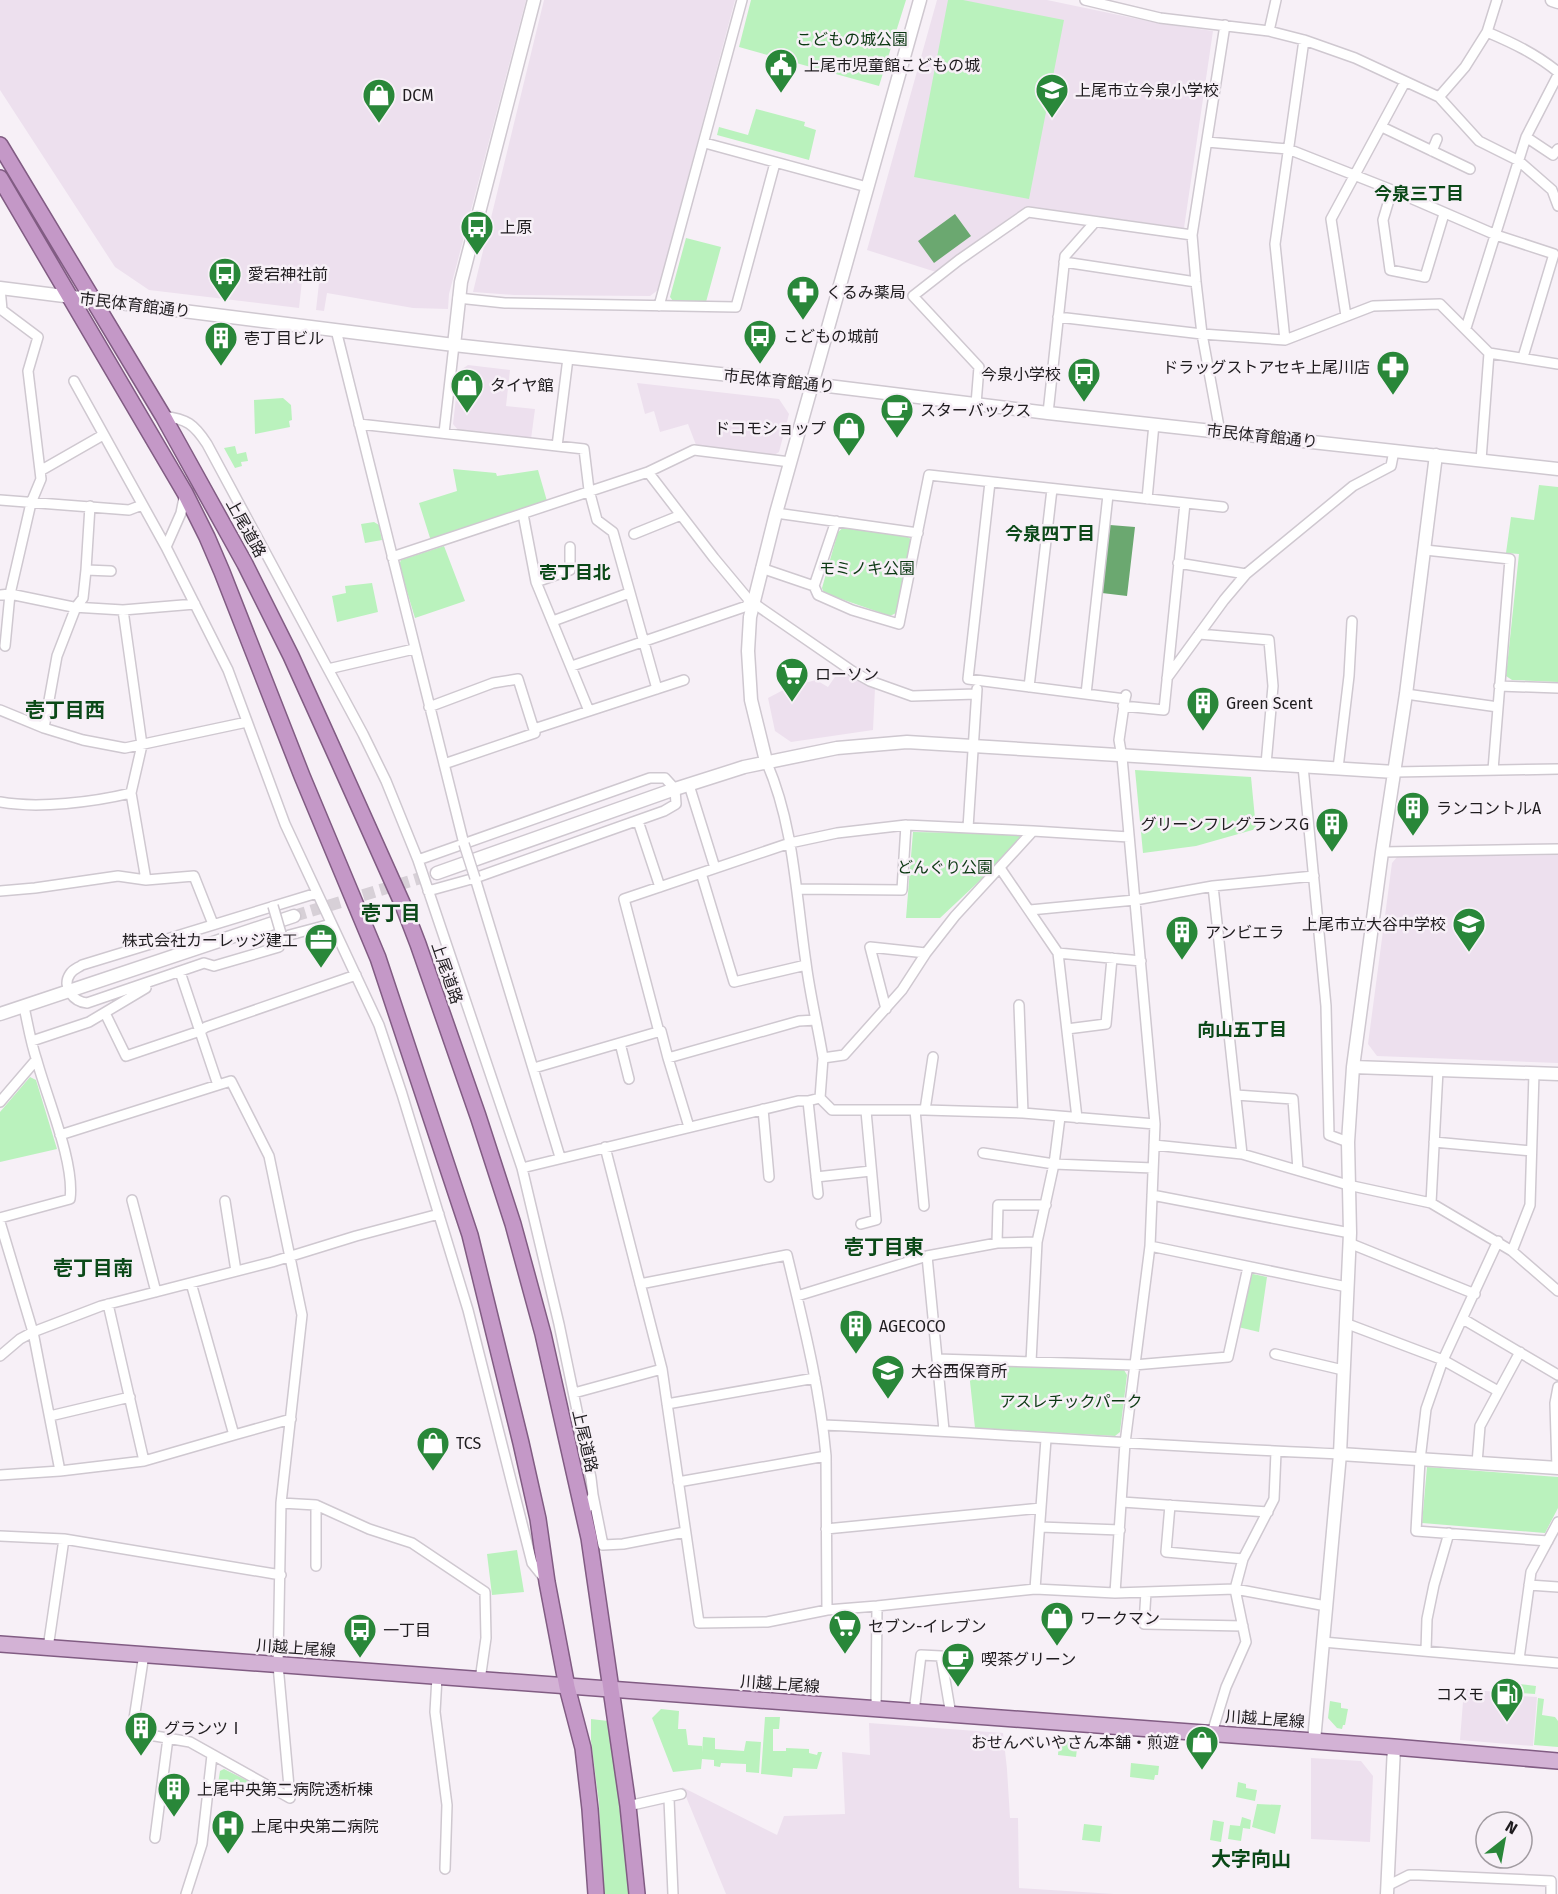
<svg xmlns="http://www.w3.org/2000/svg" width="1558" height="1894" viewBox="0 0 1558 1894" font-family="'Fira Sans','Noto Sans JP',sans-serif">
	<rect width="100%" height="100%" fill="#f7f0f7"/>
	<!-- built -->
	<path fill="#ede0ee" d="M0,0h526l-77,294 -1,15 -35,-1 -86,-15 -3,18 -8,-1 3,-27 -17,-2 -3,27 -150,-18 -34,-23 -115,-177z
		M544,0h191l-77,290 -8,6 -136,-1 -41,-3z
		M937,0h110l110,23 56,8 -29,197 -158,-22 -90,66 -69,-22z
		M468,365l42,5 -4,36 29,3 -4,30 -73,-9 -5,-6 6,-53z
		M637,383l142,16 10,15 -10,38 -5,3 -78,-10 -8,-21 -28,8 -6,-21 -9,3z
		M841,668l21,15 13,5 -2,42 -82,12 -16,-11 -7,-33 21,-11 27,-7 12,7z
		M1558,855v208l-181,-7 -9,-12 24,-181 5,-6z
		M1464,1689l54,5 1,2 18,1 -4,49 -73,-6z
		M869,1723l134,10 4,36 3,49h8l1,70 95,6h-388l-44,-107 95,48 7,-19 61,-2 -3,-62 28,3z
		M1311,1758l50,3 12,15 -3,66 -59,-3z"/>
	<!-- green -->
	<path fill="#baf2bd" d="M751,0h155l-27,86 -140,-39z
		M948,0h15l101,20 -35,179 -115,-22z
		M756,109l49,13 -1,4 12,4 -7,30 -92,-25 2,-8 29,8z
		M686,238l35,9 -15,55 -33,-1 -3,-4z
		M283,398l8,7 1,15 -3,1 1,6 -35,7 -1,-34z
		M235,446l2,8 9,-2 2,9 -7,1 1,4 -7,2 -11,-20z
		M453,469l43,4 1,3 41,-6 9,31 -116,40 -12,-38 38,-12z
		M1539,485l19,2v195l-46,-2 -6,-4 13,-122 -13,-1 5,-36 23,3z
		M374,522l5,3 3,15 -17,3 -4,-19z
		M844,527l64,10 4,3 -16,73 -6,3 -66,-23 -2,-5 16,-56z
		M444,546l21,55 -50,17 -16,-53 2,-5z
		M372,583l6,29 -41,10 -5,-26 14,-3 -1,-7z
		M1135,770l116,7 5,52 -60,17 -53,7z
		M913,832l106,2 3,7 -82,77h-34z
		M30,1077l6,3 21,69 -57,13v-50z
		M1253,1274l14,3 -8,55 -21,-5 11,-51z
		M968,1363l156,7 3,5 -7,57 -5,4 -140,-8z
		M1427,1467l131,10v31l-13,25 -123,-10z
		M517,1550l7,42 -32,3 -5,-41z
		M1519,1684l17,2 -1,8 -17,-1z
		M1538,1698l6,1 -2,16 13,2 3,4v26l-24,-2z
		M1330,1701l11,2v5l7,1 -3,16h-2l-1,4 -5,-1 -9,-10z
		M661,1709l18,2 -1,18h8l2,16 14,1v6l1,-15 12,1v11l29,2 2,-10 15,1 -2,31 -13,-1v-8l-25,-1 -1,4 -6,-1v-6l-12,-1 -1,10 -28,3 -21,-54z
		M765,1717h15l-1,12h-6v22h13v-3l23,1v4l8,2 1,-3h4l-5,17 -24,-1 -1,9 -31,-3z
		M591,1719l17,2 4,17 17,156h-26l-4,-91 -8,-62z
		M1059,1739l19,2 -2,16 -18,-2z
		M1131,1763l28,3 -1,9h-3l-1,5 -24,-3z
		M224,1769l24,12 -3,10 -27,-7 2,-13z
		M1238,1782l8,2v4l11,2 -2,11 -19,-4z
		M1257,1804l24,1 -6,29 -23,-7z
		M1242,1817l9,3 -1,9 -7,-1 -2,13 -13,-2 2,-14 10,1z
		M1213,1820l11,2 -3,20 -11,-2z
		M1084,1824l18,2 -2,16 -18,-2z"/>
	<!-- water -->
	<path fill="#6ba870" d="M955,214l16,22 -37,27 -16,-22z
		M1110,525l25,2 -8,69 -25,-3z"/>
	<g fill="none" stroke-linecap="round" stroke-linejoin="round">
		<!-- tertiary-tunnel -->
		<path stroke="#d7d0d7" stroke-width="12" stroke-dasharray="12 6" stroke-linecap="butt" d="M294,916l143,-43"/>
		<!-- minor casing -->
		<g stroke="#cfc8d0" stroke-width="12">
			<path id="minor" d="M1085,0l75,18 109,13 35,9 51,18 84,39 40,44 40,20 33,29 6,16
				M1269,31l7,-31
				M1487,32c26,11 49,22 71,40
				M1439,97l26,-30 22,-35 10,-32
				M1382,127l88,42
				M1526,137l27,18 5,-6
				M1207,142l81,7 104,41 104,45 58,19 -31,103
				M705,143l162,44
				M1432,151l5,-12
				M1392,190l-9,30 7,50 35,7 19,-63
				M1064,262l132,20
				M0,288l2,22 36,27 -10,34 13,108 -10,24 -21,91 -5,52
				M458,298l47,5 231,4 39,-144
				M659,306l83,-306
				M1346,316l-15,-97 74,-137
				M1058,317l144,17 83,6 88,-34 67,-2 49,49 69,11
				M1466,328l60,-191 32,-62
				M336,330l128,514
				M1285,340l-10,-96 29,-204
				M74,381l92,166 62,123 57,154 94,201 23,69 66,216 64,253 12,15
				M976,404l3,-37 -66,-71 46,-36 69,-48 164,23
				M1048,413l17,-157 30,-34
				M163,416c24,3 31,8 44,28l156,290 23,47 32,79 104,308 37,156 32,154 2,17 -9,19
				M359,424l225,25 5,41 8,30 16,12 44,157
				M1220,432l-18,-98 -6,-52 -4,-47 33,-210
				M444,433l10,-88
				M557,446l11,-88
				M1481,460l8,-107
				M40,471l63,-36
				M648,472l66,86 35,42 103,71 18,10 42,15 64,-2
				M990,482l-22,197 157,20 1,-4
				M1147,499l7,-75
				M0,500l129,10 13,-5
				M90,506l-4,64 25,1
				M776,513l142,20
				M523,514l13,68 53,129 95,-31
				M634,534l47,-19
				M166,547l15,-34 4,-20
				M1425,550l85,9 -17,211
				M392,557l256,-85 46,-22 96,12
				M1178,563l68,11
				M761,568l53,18 22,-65
				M536,582l34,-12v-23
				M814,586l4,9 34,15 47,14 30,-149 294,32
				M0,595l10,-1 63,13 50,3 72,-6
				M553,621l76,-28
				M1199,634l70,6 4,46 -7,78
				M572,666l175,-60 2,-6
				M328,669l86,-20
				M1167,678l57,-78 22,-26 107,-88 38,-20 3,-15
				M1499,686l59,2
				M1029,687l23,-198
				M1086,694l22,-199
				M1406,694l92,13
				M1123,706l41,4 21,-207
				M429,707l64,-24 25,-4 17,54 -91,31
				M0,710l44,18 39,12 42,8 122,-26
				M44,728l13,-72 19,-49 7,-9 3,-28
				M534,729l55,-18
				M766,761c28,63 30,135 40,202 4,32 12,64 17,95
				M1303,766l23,240 3,129 19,7
				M1338,768l11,-92 3,-55
				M1395,772l163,-3
				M689,785l26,83
				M131,793l15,87
				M0,802c38,7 94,0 131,-9l11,-48 -19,-135
				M638,821l22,66
				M968,828l9,-139
				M1382,852l176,-3
				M418,860l232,-82h15l10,11 1,15 -12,7 -189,67 -47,13
				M1000,868l58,85 83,8
				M701,873l33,109 72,-17
				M475,878l85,279
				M1213,886l29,268
				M797,889l105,1 4,-65
				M0,891l35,-3 83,-12 28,4 48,-4 19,48
				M317,893l-235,72c-4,3 -9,4 -12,9 -9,13 4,28 17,29l117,-40 10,3 65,-19 3,-10 49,-13
				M1030,910l105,-10 78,-14 101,-10
				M1058,953l19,165
				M1019,1005l4,108
				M886,1009l-16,-62 56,6
				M105,1013l21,43 74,-25 6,-4 150,-52
				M1067,1029l39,-5 6,-66
				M659,1032l-35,-133 166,-56 47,-10 69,-8 127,6
				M32,1041l57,-19 57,-34
				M620,1043l9,36
				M668,1058l21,69
				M534,1068l127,-37 7,27 131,-37 17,-1
				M1236,1095l57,4 5,71
				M820,1098l3,-40 21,-3 58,-65 24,-37 29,-37 78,-85 96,6
				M820,1098l12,12h93l98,3 132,11
				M808,1101l10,93
				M0,1102l36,-42
				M763,1109l6,68
				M915,1110l9,96
				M925,1110l8,-53
				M60,1135l158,-50 -38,-113
				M1434,1142l97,9
				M1154,1145l88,9 106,31 83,18 81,48 46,40
				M605,1147l57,222 37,254 68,-1 60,-12 50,-4 158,-17 80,4 120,-4 91,17
				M983,1153l71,11 99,4
				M522,1168l276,-67h10l12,-3
				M816,1177l55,-6
				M1152,1195l198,38
				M132,1200l24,92
				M225,1201l11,70
				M1431,1203l7,-133
				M0,1218l70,-19c5,-36 -23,-101 -33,-138 -6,-17 -9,-36 -13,-54
				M0,1222l33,110 27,139 84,-10
				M861,1224l15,-4 -10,-109
				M1498,1241l-55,119 -17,49 -6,51 -4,71 132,10
				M1037,1242l17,-78 6,-47
				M997,1243l1,-38h48
				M1349,1243l126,51
				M1150,1246l197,41
				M1512,1251l18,-46 4,-132
				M927,1256l70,-13 40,-1 -6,120
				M191,1283l43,152 57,-16
				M640,1284l147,-29c16,67 33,133 39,201l-148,26
				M797,1296l130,-40 17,174
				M108,1304l36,157 90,-26
				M1463,1319l95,56
				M1345,1323l98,37 55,31
				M1275,1354l68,16
				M0,1356l20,-17 13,-7 68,-26 171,-44 84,-26 83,-22
				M937,1359l197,6 94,-8 20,-90
				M574,1393l88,-24
				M667,1404l148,-26
				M50,1416l80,-19
				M823,1425c173,8 345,22 517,29
				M826,1456l1,154
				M1477,1463l3,-37 40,-74
				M1557,1468l-2,-65 3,-16
				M0,1475l60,-4
				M593,1495l10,50 20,-1 62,-12
				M1122,1502l146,10
				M281,1503l35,2 53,24 43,14 73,49 1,46 -6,42
				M1170,1505l-4,47 77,7
				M1040,1527l80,3
				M826,1529l215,-21
				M0,1536l64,3 217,36
				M316,1566v-61
				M1529,1585l29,2
				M1035,1589l11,-150
				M1146,1592l-2,32 99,2
				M1115,1593l10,-150 25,-197 5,-122 -33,-367 -3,-17 6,-41
				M1323,1642l235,21
				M48,1648l16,-109
				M1426,1651l1,-32 7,-34 15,-52
				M144,1654l-12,78 58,10 100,56 -12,-133 3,-162 21,-188 -33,-159 -38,-75 -13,4
				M1519,1659l12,-87 27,-50
				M437,1677l-2,35 12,93 -2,64
				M876,1709l1,-103
				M914,1712l7,-57 20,1 10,59
				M1212,1733l14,-46 20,-45 -11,-53 8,-30 31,-60 2,-47
				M669,1799l4,95
				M628,1806l53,-12
				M155,1838l13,-100
				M1387,1886l22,-11h10l132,6v13
				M186,1894l16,-50 10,-89"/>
		</g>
		<!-- tertiary casing -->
		<g stroke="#cfc8d0" stroke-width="15">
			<path id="tertiary" d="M1552,0l6,2
				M0,288l454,57 358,39 236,29 510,56
				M454,345l7,-63 73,-282
				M766,761l-15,-61 -3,-49 2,-34 26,-104 144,-513
				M437,873l238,-84 69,-22 93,-19 70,-6 488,30
				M0,1014l294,-98
				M1353,1067l205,7
				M1340,1454l218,14
				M1314,1741l26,-287 10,-221 -2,-91 5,-75 29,-215 24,-158 30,-239
				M1387,1894l7,-147"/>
		</g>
		<!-- primary casing -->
		<g stroke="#815c83" stroke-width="18">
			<path id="primary" d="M0,1644l1394,103 164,14"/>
		</g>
		<!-- trunk casing -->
		<g stroke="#815c83" stroke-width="18">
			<path id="trunk" d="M0,145l163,271 82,148 46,92 47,104 65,145 15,39 60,172 35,108 30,110 46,204 39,268 9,88
				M0,178l185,315 22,44 15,35 80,204 76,182 92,277 51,208 17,76 9,63 20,105 16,61 7,61 6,85"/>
		</g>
		<!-- minor -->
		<use href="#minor" stroke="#fff" stroke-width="9"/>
		<!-- tertiary -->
		<use href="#tertiary" stroke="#fff" stroke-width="12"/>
		<!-- primary -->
		<use href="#primary" stroke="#d3b2d5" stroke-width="15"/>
		<!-- trunk -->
		<use href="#trunk" stroke="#c498c7" stroke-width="15"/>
		<!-- minor-bridge casing -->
		<g stroke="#cfc8d0" stroke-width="12" stroke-linecap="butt">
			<path id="minor-bridge" d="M464,844l11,34
				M273,906l9,31"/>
		</g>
		<!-- minor-bridge -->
		<use href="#minor-bridge" stroke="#fff" stroke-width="9"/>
	</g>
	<!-- icons -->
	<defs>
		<g id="civic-pin" transform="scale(1.725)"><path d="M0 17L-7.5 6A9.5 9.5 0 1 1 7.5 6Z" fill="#298739" stroke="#f7f0f7"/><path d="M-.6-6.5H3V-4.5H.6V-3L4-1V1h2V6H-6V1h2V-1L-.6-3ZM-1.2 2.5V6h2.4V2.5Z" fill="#fff"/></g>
		<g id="school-pin" transform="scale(1.725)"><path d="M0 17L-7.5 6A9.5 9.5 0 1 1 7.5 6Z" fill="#298739" stroke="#f7f0f7"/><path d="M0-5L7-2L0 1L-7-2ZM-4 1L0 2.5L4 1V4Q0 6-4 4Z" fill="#fff"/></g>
		<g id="shop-pin" transform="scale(1.725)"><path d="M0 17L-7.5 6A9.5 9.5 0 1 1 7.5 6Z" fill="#298739" stroke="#f7f0f7"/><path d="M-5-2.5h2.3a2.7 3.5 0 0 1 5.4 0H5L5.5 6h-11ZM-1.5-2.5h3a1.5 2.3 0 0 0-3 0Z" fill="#fff"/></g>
		<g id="bus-pin" transform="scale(1.725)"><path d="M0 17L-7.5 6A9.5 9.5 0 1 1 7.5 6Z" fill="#298739" stroke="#f7f0f7"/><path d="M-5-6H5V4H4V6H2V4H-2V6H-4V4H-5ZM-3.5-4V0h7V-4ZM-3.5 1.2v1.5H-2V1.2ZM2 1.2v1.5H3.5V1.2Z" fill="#fff"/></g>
		<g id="pharmacy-pin" transform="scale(1.725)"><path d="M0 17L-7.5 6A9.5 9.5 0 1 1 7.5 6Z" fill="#298739" stroke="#f7f0f7"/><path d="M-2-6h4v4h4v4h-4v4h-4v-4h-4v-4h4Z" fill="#fff"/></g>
		<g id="building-pin" transform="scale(1.725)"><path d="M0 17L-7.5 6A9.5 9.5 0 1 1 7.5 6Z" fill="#298739" stroke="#f7f0f7"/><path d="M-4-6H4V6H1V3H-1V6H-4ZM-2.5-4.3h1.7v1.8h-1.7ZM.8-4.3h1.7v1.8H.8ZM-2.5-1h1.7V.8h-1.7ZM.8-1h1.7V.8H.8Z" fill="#fff"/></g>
		<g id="cafe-pin" transform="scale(1.725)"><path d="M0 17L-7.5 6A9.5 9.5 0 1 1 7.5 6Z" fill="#298739" stroke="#f7f0f7"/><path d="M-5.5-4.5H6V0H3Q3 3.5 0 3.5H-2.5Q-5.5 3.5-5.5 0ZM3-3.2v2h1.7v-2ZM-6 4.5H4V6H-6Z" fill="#fff"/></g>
		<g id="supermarket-pin" transform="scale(1.725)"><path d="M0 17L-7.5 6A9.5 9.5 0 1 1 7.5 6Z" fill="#298739" stroke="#f7f0f7"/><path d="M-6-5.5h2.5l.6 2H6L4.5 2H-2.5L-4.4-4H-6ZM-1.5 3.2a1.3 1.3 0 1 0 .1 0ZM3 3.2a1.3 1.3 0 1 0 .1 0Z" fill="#fff"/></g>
		<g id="office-pin" transform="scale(1.725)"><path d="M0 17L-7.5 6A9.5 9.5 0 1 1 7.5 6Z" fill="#298739" stroke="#f7f0f7"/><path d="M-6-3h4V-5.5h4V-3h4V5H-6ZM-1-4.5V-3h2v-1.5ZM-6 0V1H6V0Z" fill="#fff"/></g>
		<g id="fuel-pin" transform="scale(1.725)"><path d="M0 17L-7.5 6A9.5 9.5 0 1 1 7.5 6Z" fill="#298739" stroke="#f7f0f7"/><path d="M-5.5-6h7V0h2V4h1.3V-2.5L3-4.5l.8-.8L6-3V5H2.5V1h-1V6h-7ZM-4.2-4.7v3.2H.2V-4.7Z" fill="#fff"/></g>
		<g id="hospital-pin" transform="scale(1.725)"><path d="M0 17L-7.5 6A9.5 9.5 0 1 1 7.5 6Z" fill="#298739" stroke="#f7f0f7"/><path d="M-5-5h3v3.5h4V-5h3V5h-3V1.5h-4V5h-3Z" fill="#fff"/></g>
	</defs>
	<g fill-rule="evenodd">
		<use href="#civic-pin" x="781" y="65"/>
		<use href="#school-pin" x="1052" y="90"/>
		<use href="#shop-pin" x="379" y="95"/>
		<use href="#bus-pin" x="477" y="227"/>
		<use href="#bus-pin" x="225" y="274"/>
		<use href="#pharmacy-pin" x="803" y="292"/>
		<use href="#bus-pin" x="760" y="336"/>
		<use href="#building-pin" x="221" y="338"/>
		<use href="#pharmacy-pin" x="1393" y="367"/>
		<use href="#bus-pin" x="1084" y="374"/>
		<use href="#shop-pin" x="467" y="385"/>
		<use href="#cafe-pin" x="897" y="410"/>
		<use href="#shop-pin" x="849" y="428"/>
		<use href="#supermarket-pin" x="792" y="674"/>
		<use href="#building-pin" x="1203" y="703"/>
		<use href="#building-pin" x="1413" y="808"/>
		<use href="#building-pin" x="1332" y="824"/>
		<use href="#school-pin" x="1469" y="924"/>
		<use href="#building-pin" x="1182" y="932"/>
		<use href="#office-pin" x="321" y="940"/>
		<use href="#building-pin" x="856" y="1326"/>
		<use href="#school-pin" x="888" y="1371"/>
		<use href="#shop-pin" x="433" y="1443"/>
		<use href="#shop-pin" x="1057" y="1618"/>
		<use href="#supermarket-pin" x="845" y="1626"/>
		<use href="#bus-pin" x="360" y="1630"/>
		<use href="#cafe-pin" x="958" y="1659"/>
		<use href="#fuel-pin" x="1507" y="1694"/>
		<use href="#building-pin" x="141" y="1728"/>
		<use href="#shop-pin" x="1202" y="1742"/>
		<use href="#building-pin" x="174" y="1789"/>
		<use href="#hospital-pin" x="228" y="1826"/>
	</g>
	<g text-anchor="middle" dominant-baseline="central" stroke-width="5" stroke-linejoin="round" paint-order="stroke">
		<!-- park labels -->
		<g font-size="16" fill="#0c3913" stroke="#f7f0f7">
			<text x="852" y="39">こどもの城公園</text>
			<text x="867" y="568">モミノキ公園</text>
			<text x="945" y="867">どんぐり公園</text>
			<text x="1071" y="1401">アスレチックパーク</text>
		</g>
		<!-- poi labels -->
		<g font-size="16" fill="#1f1c1f" stroke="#f7f0f7" text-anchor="start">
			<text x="804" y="65">上尾市児童館こどもの城</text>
			<text x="1075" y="90">上尾市立今泉小学校</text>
			<text x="402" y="95">DCM</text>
			<text x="500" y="227">上原</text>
			<text x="248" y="274">愛宕神社前</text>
			<text x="826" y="292">くるみ薬局</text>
			<text x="783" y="336">こどもの城前</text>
			<text x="244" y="338">壱丁目ビル</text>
			<text x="1370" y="367" text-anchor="end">ドラッグストアセキ上尾川店</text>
			<text x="1061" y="374" text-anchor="end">今泉小学校</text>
			<text x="490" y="385">タイヤ館</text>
			<text x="920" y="410">スターバックス</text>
			<text x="826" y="428" text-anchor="end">ドコモショップ</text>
			<text x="815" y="674">ローソン</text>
			<text x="1226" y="703">Green Scent</text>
			<text x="1436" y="808">ランコントルA</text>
			<text x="1309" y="824" text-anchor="end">グリーンフレグランスG</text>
			<text x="1446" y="924" text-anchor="end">上尾市立大谷中学校</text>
			<text x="1205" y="932">アンビエラ</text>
			<text x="298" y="940" text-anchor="end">株式会社カーレッジ建工</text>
			<text x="879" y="1326">AGECOCO</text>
			<text x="911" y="1371">大谷西保育所</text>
			<text x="456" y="1443">TCS</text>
			<text x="1080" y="1618">ワークマン</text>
			<text x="868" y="1626">セブン-イレブン</text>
			<text x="383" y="1630">一丁目</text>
			<text x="981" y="1659">喫茶グリーン</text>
			<text x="1484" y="1694" text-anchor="end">コスモ</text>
			<text x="164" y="1728">グランツⅠ</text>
			<text x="1179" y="1742" text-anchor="end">おせんべいやさん本舗・煎遊</text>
			<text x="197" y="1789">上尾中央第二病院透析棟</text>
			<text x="251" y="1826">上尾中央第二病院</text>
		</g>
		<!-- street labels -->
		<g font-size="16" fill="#1f1c1f" stroke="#f7f0f7">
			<text transform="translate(135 305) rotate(7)">市民体育館通り</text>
			<text transform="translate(779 381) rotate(6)">市民体育館通り</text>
			<text transform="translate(1262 436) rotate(6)">市民体育館通り</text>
			<text transform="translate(246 528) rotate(61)">上尾道路</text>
			<text transform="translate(447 973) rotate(71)">上尾道路</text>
			<text transform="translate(585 1441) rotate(77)">上尾道路</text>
			<text transform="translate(296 1648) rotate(4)">川越上尾線</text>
			<text transform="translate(780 1684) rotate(4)">川越上尾線</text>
			<text transform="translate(1265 1719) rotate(4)">川越上尾線</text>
		</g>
		<!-- neighbourhood labels -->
		<g font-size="18" font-weight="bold" fill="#0b4918" stroke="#f7f0f7">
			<text x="1419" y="194">今泉三丁目</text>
			<text x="1050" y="534">今泉四丁目</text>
			<text x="575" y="573">壱丁目北</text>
			<text x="1242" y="1030">向山五丁目</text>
		</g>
		<!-- quarter labels -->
		<g font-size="20" font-weight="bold" fill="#0b4918" stroke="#f7f0f7">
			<text x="65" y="710">壱丁目西</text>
			<text x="391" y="913">壱丁目</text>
			<text x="884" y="1247">壱丁目東</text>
			<text x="93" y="1268">壱丁目南</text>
			<text x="1251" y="1859">大字向山</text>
		</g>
	</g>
	<!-- north arrow -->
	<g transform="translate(1504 1840) rotate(31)"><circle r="28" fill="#f7f0f7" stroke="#a19ba1" stroke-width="1.5"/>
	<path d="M0-4.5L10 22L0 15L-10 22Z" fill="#298739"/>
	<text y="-9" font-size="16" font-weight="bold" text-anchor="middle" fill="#1f1c1f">N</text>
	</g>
</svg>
